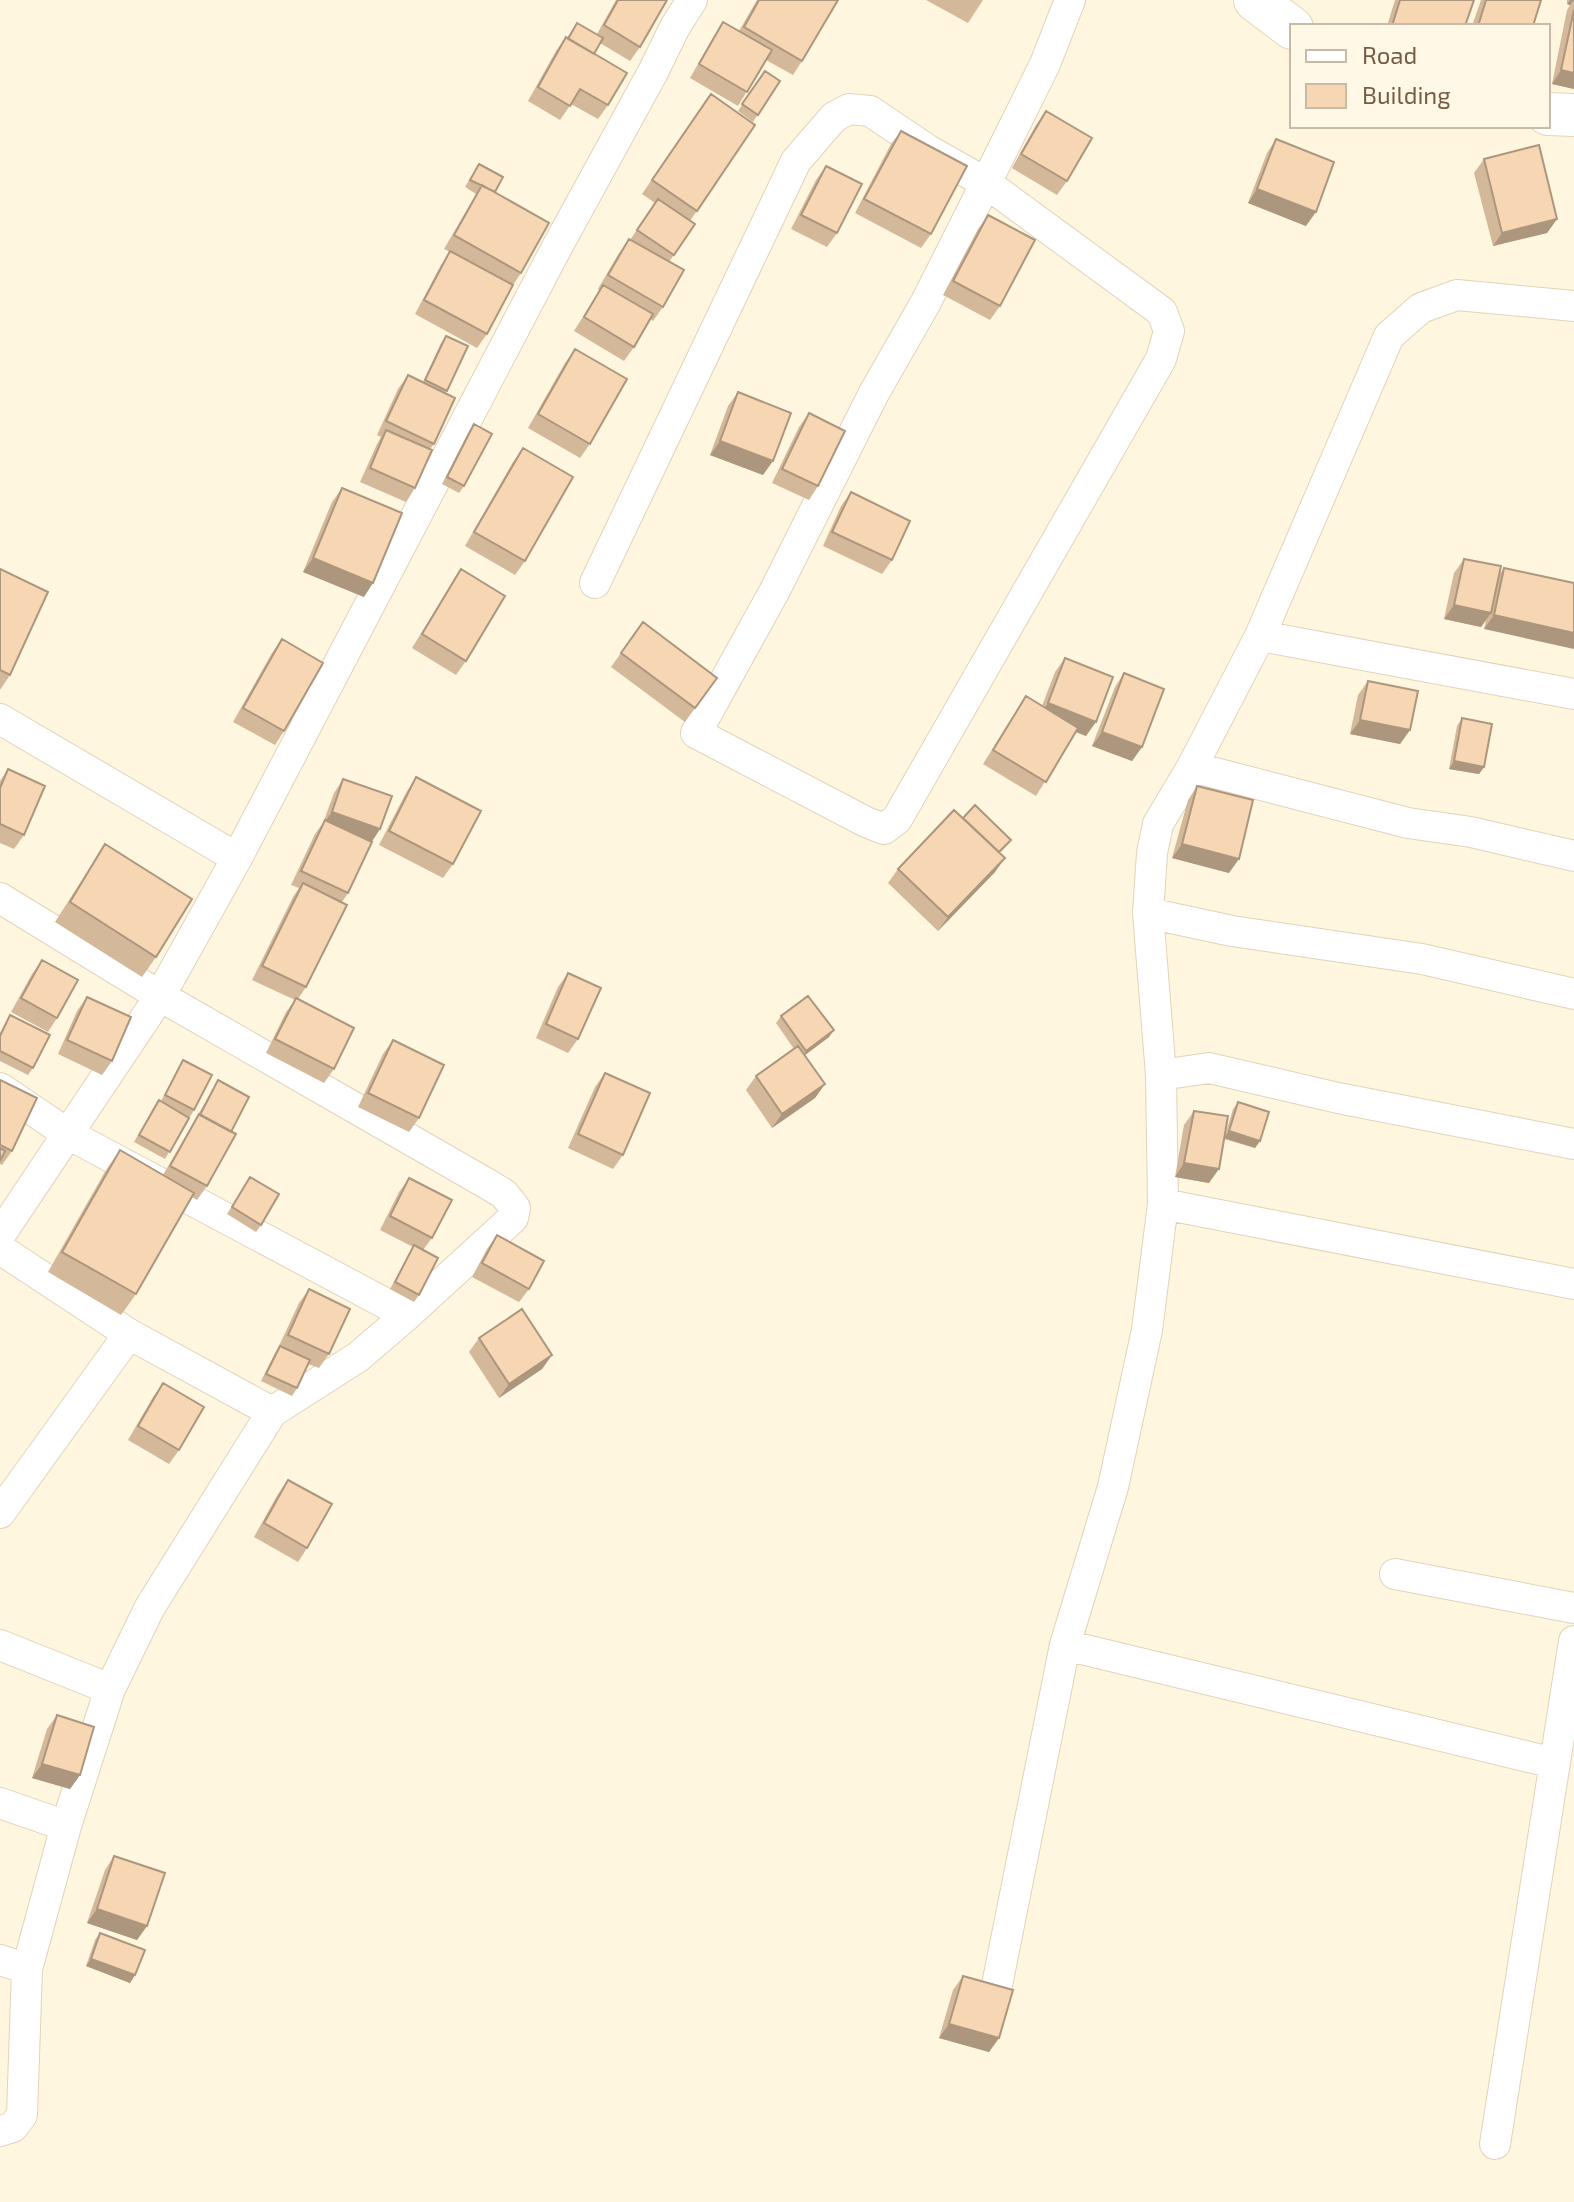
<svg xmlns="http://www.w3.org/2000/svg" width="1574" height="2202" viewBox="0 0 1574 2202" font-family="'Exo 2',sans-serif">
	<rect width="100%" height="100%" fill="#fef6de"/>
	<g fill="none" stroke-linecap="round" stroke-linejoin="round">
		<!-- street casing -->
		<g stroke="#e3d2ba" stroke-width="32">
			<path id="street" d="M595,583l201,-422 38,-44 15,-8 21,2 58,39 58,33 176,129 7,19 -8,28 -264,460 -13,10 -18,-7 -170,-89 78,-141 100,-199 52,-91 60,-119 59,-119 25,-64
				M1260,636l314,58
				M0,719l237,139
				M1192,767l216,56 63,9 103,24
				M0,898l160,98 324,186 20,12 11,14 -2,10 -106,97 -49,42 -86,55 -122,195 -40,82 -44,137 -39,143 -5,146 -9,12 -13,4
				M1148,913l84,18 190,28 152,35
				M1161,1075l48,-7 129,30 236,46
				M0,1088l68,46 339,181
				M1163,1204l411,80
				M0,1235l160,-239 77,-138 319,-609 97,-177 22,-45 17,-27
				M0,1249l129,85 143,78
				M0,1513l129,-179
				M1395,1574l179,34
				M0,1645l110,44
				M1065,1645l489,118
				M0,1803l66,23
				M0,1960l27,9
				M997,1985l68,-340 48,-158 34,-157 16,-126 -2,-129 -13,-162 4,-60 6,-29 34,-57 68,-131 129,-300 32,-28 36,-13 117,11
				M1495,2144l79,-503"/>
		</g>
		<!-- secondary casing -->
		<g stroke="#e9d4b7" stroke-width="44">
			<path id="secondary" d="M1255,0l37,28
				M1548,114l26,1"/>
		</g>
		<!-- street -->
		<use href="#street" stroke="#fff" stroke-width="30"/>
		<!-- secondary -->
		<use href="#secondary" stroke="#fff" stroke-width="42"/>
	</g>
	<!-- wall -->
	<path fill="#d4b89a" d="M616,0h51l-27,47 -10,14 -30,-18 -6,11 14,51 -10,14 -27,-15 -11,16 -32,-19 28,-50 10,-14 1,1 10,-15 20,11z
		M757,0h81l-36,61 -9,14 -27,-15 -28,46 -48,-28 24,-42 9,-14 16,9z
		M926,0h57l-15,23z
		M1395,0h79l-9,26h-78z
		M1481,0h60l-8,26h-61z
		M1567,0h7v89l-22,-5 15,-74 3,-5 -3,-1z
		M765,71l15,10 -27,41 -15,-11z
		M711,94l44,31 -65,96 5,3 -26,38 -6,45 -10,14 -3,-2 -16,28 -10,14 -50,-30 26,-41 -2,-1 21,-36 10,-14 1,1 25,-37 -13,-9z
		M1046,111l21,70 -10,14 -45,-27 24,-43z
		M901,131l30,103 -10,14 -66,-35 36,-69z
		M1276,139l30,87 -58,-23 19,-50z
		M1484,159l73,60 -10,14 -54,13 -19,-73z
		M479,164l16,28 26,81 -8,12 -26,49 -10,14 -62,-34 26,-49 9,-13 -6,-3 32,-55 -11,-7z
		M826,166l11,67 -10,14 -36,-18 25,-49z
		M988,215l12,91 -10,14 -47,-25 35,-66z
		M446,336l1,55 -2,2 -11,51 -4,5 -15,39 -9,14 -46,-20 17,-38 4,-7 -4,-2 21,-46 10,-14 15,7 18,-39z
		M575,349l15,95 -10,14 -52,-30 37,-65z
		M738,392l25,83 -53,-20 18,-49z
		M809,413l9,73 -9,14 -37,-17 27,-56z
		M474,424l-10,62 -5,7 -17,-9 27,-53z
		M523,448l2,113 -10,14 -50,-29 48,-84z
		M342,488l22,109 -61,-25 29,-70z
		M851,492l41,68 -10,14 -59,-28 18,-40z
		M1464,559l35,16 5,-7 70,15 -90,46 2,-9 -5,7 -37,-8 10,-46z
		M0,569l10,106 -10,15z
		M461,569l5,92 -10,14 -44,-27z
		M643,622l74,56 -32,44 -74,-55z
		M282,639l2,92 -9,14 -42,-23 39,-69z
		M1065,658l21,78 -10,-4 -40,64 -53,-32 43,-68 16,10 13,-34z
		M1124,673l18,74 -10,14 -40,-15 23,-59z
		M1368,681l42,49 -10,14 -50,-10 8,-39z
		M1462,718l22,49 -5,7 -30,-5 8,-43z
		M8,769l16,66 -10,14 -14,-6v-62z
		M416,777l37,87 -10,14 -64,-33 28,-54z
		M343,779l37,50 -9,13 -23,51 -6,9 -36,85 -8,12 36,70 -10,14 -58,-30 20,-41 9,-12 -43,-20 41,-83 6,-9 -8,-3 24,-51 8,-11 11,-30z
		M1197,786l32,87 -57,-15 16,-58z
		M963,818l48,22 -11,13 -5,19 -57,59 -50,-48 10,-14z
		M105,844l51,113 -14,20 -87,-55z
		M42,960l15,58 -9,14 -37,-20 21,-38z
		M568,973l10,66 -10,14 -32,-15 22,-51z
		M87,997l25,64 -10,14 -44,-21 19,-43z
		M10,1015l23,53 -5,7 -28,-14v-28z
		M781,1016l48,21 -24,18 20,29 -10,14 -43,30 -26,-38 10,-14 38,-27 -18,-26z
		M393,1040l26,78 -10,14 -51,-25 25,-53z
		M183,1060l11,50 -29,49 -31,-17 20,-35 5,-7 2,1z
		M605,1073l18,82 -10,14 -45,-21 27,-61z
		M0,1080l12,71 -10,14 -2,-1z
		M218,1080l13,52 -24,54 -10,14 -5,-3 -56,97 -15,21 -73,-43 58,-102 14,-20 43,25z
		M1238,1102l22,39 -5,7 -31,-9 -15,44 -34,-6 9,-52 10,-14 31,25 8,-27z
		M250,1177l11,48 -5,7 -29,-18z
		M409,1178l23,60 -9,12 -4,45 -5,7 -24,-13 23,-42 -33,-17 19,-38z
		M497,1235l32,54 -10,13 -47,-25 15,-28z
		M309,1289l20,65 -10,14 -11,-4 -11,24 -5,8 -31,-15 14,-28 4,-7 20,-43z
		M479,1338l73,17 -10,14 -43,29 -30,-46z
		M163,1383l16,67 -10,14 -41,-24 25,-43z
		M288,1480l19,68 -9,14 -44,-25 24,-43z
		M57,1715l23,60 -10,14 -38,-11 15,-49z
		M114,1856l33,70 -10,14 -50,-17 18,-53z
		M100,1933l35,42 -5,8 -44,-17 9,-26z
		M963,1976l36,62 -10,14 -50,-14 14,-48z"/>
	<!-- shaded-wall -->
	<path fill="#ac967d" d="M1570,0h4l-4,5 -3,-1z
		M1561,70l13,3v16l-22,-5z
		M1257,189l59,23 -10,14 -58,-23z
		M1557,219l-10,14 -54,13 9,-13z
		M720,441l53,20 -10,14 -53,-20z
		M313,558l60,25 -9,14 -61,-25z
		M1454,605l37,8 -10,14 -37,-8z
		M1494,615l80,18v16l-90,-20z
		M1048,703l48,19 -10,14 -48,-19z
		M1360,720l50,10 -10,14 -50,-10z
		M1102,732l40,15 -10,14 -40,-15z
		M1454,761l30,6 -5,7 -30,-5z
		M332,812l48,17 -9,14 -49,-18z
		M1182,844l57,15 -10,14 -57,-15z
		M1005,858l-10,14 -57,59 10,-14z
		M834,1030l-5,7 -28,21 5,-7z
		M825,1084l-10,14 -43,30 10,-14z
		M1229,1131l31,10 -5,7 -31,-10z
		M1184,1163l35,6 -10,14 -34,-6z
		M552,1355l-10,14 -43,29 10,-14z
		M42,1764l38,11 -10,14 -38,-11z
		M97,1909l50,17 -10,14 -50,-17z
		M91,1959l44,16 -5,8 -44,-17z
		M949,2024l50,14 -10,14 -50,-14z"/>
	<!-- building -->
	<path fill="#f6d6b3" stroke="#ac967d" stroke-width="2" d="M618,0h49l-27,47 -36,-22z
		M759,0h79l-36,61 -58,-34z
		M1400,0h74l-9,26h-73z
		M1486,0h55l-8,26h-55z
		M1574,10v63l-13,-3z
		M723,22l49,28 -25,42 -48,-28z
		M577,23l26,15 -9,16 -26,-15z
		M566,37l61,36 -19,32 -28,-16 -10,17 -32,-19z
		M765,71l15,10 -22,34 -16,-11z
		M711,94l44,31 -58,86 -45,-31z
		M1046,111l46,27 -25,43 -46,-27z
		M901,131l66,35 -36,68 -67,-35z
		M1276,139l58,23 -18,50 -59,-23z
		M1539,145l18,74 -55,14 -18,-74z
		M479,164l24,13 -8,15 -25,-12z
		M826,166l36,18 -25,49 -36,-18z
		M482,185l67,38 -28,50 -67,-38z
		M658,199l37,25 -21,31 -37,-25z
		M988,215l47,25 -35,66 -47,-25z
		M629,239l55,31 -21,37 -55,-32z
		M450,251l63,34 -26,49 -63,-34z
		M603,285l50,29 -19,33 -50,-30z
		M446,336l22,10 -21,45 -22,-11z
		M575,349l52,30 -37,65 -52,-30z
		M408,375l47,23 -21,46 -48,-23z
		M738,392l53,21 -18,48 -53,-20z
		M809,413l36,18 -27,55 -36,-17z
		M474,424l18,10 -28,52 -17,-9z
		M386,430l46,20 -17,38 -45,-20z
		M523,448l50,29 -48,84 -51,-29z
		M342,488l60,25 -29,70 -60,-25z
		M851,492l59,29 -18,39 -60,-28z
		M1464,559l37,7 -10,47 -37,-8z
		M1504,568l70,15v50l-80,-18z
		M0,569l48,23 -38,83 -10,-5z
		M461,569l44,27 -39,65 -44,-27z
		M643,622l74,56 -22,30 -74,-55z
		M282,639l41,24 -39,68 -41,-23z
		M1065,658l48,19 -17,45 -48,-19z
		M1124,673l40,16 -22,58 -40,-15z
		M1368,681l50,10 -8,39 -50,-10z
		M1026,696l52,32 -32,54 -53,-32z
		M1462,718l30,6 -8,43 -30,-6z
		M8,769l37,17 -21,49 -24,-11v-36z
		M416,777l65,34 -28,53 -64,-33z
		M343,779l49,17 -12,33 -48,-17z
		M1197,786l56,14 -14,59 -57,-15z
		M975,805l36,35 -12,12 -36,-34z
		M954,810l51,48 -57,59 -50,-48z
		M325,820l47,22 -24,51 -47,-22z
		M105,844l87,55 -36,58 -86,-55z
		M303,883l44,22 -41,82 -44,-21z
		M42,960l36,20 -21,38 -36,-20z
		M568,973l33,15 -23,51 -32,-15z
		M808,996l26,34 -28,21 -25,-35z
		M87,997l44,20 -19,44 -45,-21z
		M296,998l58,30 -20,41 -59,-30z
		M10,1015l40,20 -17,33 -33,-17v-15z
		M393,1040l51,25 -25,53 -51,-25z
		M798,1046l27,38 -43,30 -26,-38z
		M183,1060l29,15 -18,35 -29,-15z
		M605,1073l45,20 -27,62 -45,-21z
		M0,1080l37,18 -25,53 -12,-6z
		M218,1080l31,17 -18,35 -31,-17z
		M159,1100l30,18 -19,34 -31,-17z
		M1238,1102l31,10 -9,29 -31,-10z
		M1194,1111l34,5 -9,53 -35,-6z
		M199,1114l37,20 -29,52 -37,-20z
		M0,1148l5,3 -5,10z
		M120,1150l74,43 -58,101 -74,-42z
		M250,1177l29,17 -18,31 -29,-18z
		M409,1178l43,22 -20,38 -42,-22z
		M497,1235l47,26 -15,28 -47,-26z
		M414,1245l24,13 -19,37 -24,-13z
		M309,1289l41,20 -21,45 -41,-19z
		M522,1309l30,46 -43,29 -30,-46z
		M280,1346l30,14 -13,28 -31,-14z
		M163,1383l41,24 -25,43 -41,-24z
		M288,1480l44,24 -25,44 -43,-25z
		M57,1715l37,12 -14,48 -38,-11z
		M114,1856l51,17 -18,53 -50,-17z
		M100,1933l45,17 -10,25 -44,-16z
		M963,1976l50,14 -14,48 -50,-14z"/>
	<!-- legend -->
	<rect x="1290" y="24" width="260" height="104" fill="#fff8e7" stroke="#c9baa6" stroke-width="2"/>
	<rect x="1306" y="50" width="40" height="12" fill="#ffffff" stroke="#c9baa6" stroke-width="2"/>
	<text x="1362" y="64" font-size="24" fill="#775c44">Road</text>
	<rect x="1306" y="84" width="40" height="24" fill="#f6d6b3" stroke="#c9baa6" stroke-width="2"/>
	<text x="1362" y="104" font-size="24" fill="#775c44">Building</text>
</svg>
